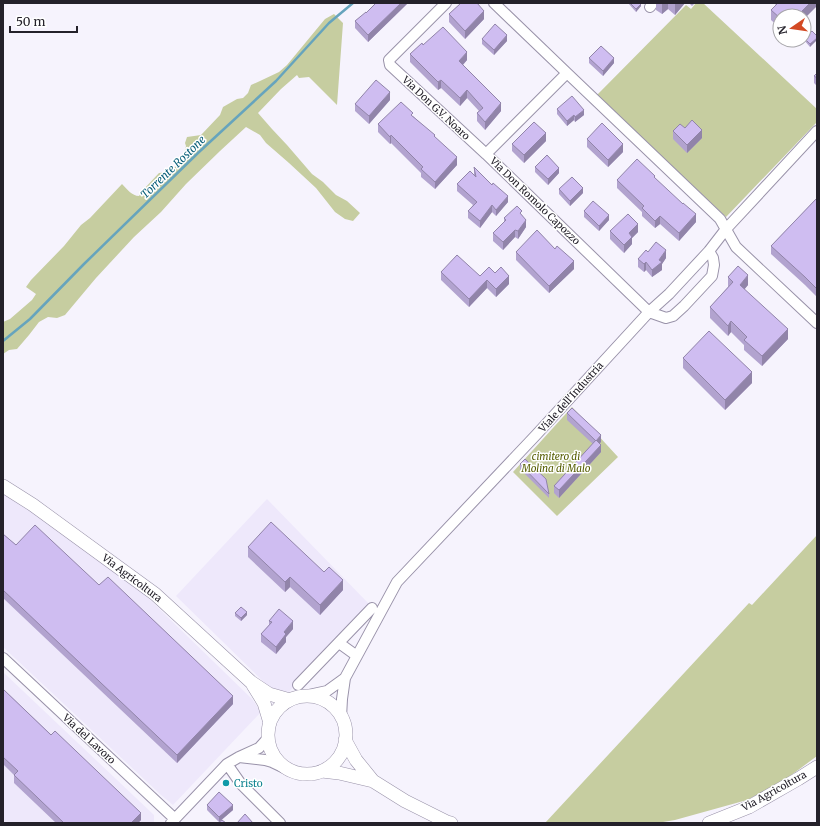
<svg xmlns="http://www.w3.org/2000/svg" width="820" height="826" viewBox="0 0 820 826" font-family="Merriweather,serif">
	<rect width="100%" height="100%" fill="#f6f3fd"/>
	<!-- built -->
	<path fill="#eee8fb" d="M3,481l104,77 145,141 9,13 -88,93 -12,-10 -158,-148z
		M267,499l102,105 -80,88 -7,-1h-9l-97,-95z
		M3,672l151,143v8h-151z"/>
	<!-- green -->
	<path fill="#c6cda0" d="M696,3h7l114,106v13l-91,95 -68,-64 -61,-58 89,-90 5,4z
		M334,14l9,9 -6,82 -28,-28 -10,1 -2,-3 -16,14 -23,24 14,16 15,16 25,29 11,8 13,13 11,6 13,12 -7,8 -8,-2 -10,-7 -19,-24 -27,-25 -23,-20 -6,-8 -14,-8 -26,24 -34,33 -25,28 -27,25 -38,41 -31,37 -8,3 -9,-1 -9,5 -10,13 -12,14 -8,1 -6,4v-32l7,-3 22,-19 4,-6 -10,-7 5,-7 33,-34 17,-21 9,-7 32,-34c5,5 10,12 17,12l5,-7 15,-16 12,-1c7,-8 13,-15 15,-26l-1,-3 2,-6 14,-2 19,-20 3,-8 14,-8 6,-1 5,-5 3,-8 9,-4 19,-9 8,-7 38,-46z
		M572,407l46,50 -61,59 -44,-44z
		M817,535v221l-35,26 -35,18 -72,20 -18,3h-112l204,-220 3,2z"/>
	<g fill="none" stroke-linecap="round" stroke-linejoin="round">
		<!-- stream -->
		<path stroke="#66a4bd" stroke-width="2.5" d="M3,341l27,-22 54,-55 115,-112 77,-71 53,-58 24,-20"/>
		<!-- minor casing -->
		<g stroke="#9992a9" stroke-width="12">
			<path id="minor" d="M446,3l-57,57 1,5 96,89
				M494,3l73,70
				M650,7l3,-4
				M709,251l4,7 1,7 -2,11 -28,30 -11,10 -7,2 -17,-6 -163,-158 81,-81 153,146 16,28 81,76
				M339,643l18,13
				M3,658l172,161
				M298,685l74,-77
				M304,696l23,-5 18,-13
				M341,717l1,-18 3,-21 52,-96 139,-147 113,-123 20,-18 40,-43 17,-22 91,-98
				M239,757l26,3 7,2 21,10
				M227,764l14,20 39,39
				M171,823l56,-59 12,-7 20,-9 9,-10"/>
		</g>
		<!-- major casing -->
		<g stroke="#9992a9" stroke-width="14">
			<path id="major" d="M3,486l30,19 122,89 96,88 18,12 21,6
				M253,685l11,18 6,20
				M268 735a39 39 0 1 1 78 0a39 39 0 1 1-78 0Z
				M345,740l11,20 17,21
				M322,771l17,2 34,8 32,20 42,21 4,1
				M709,823l40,-16 49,-28 19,-12"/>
		</g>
		<!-- minor -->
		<use href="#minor" stroke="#fff" stroke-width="10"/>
		<!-- major -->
		<use href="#major" stroke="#fff" stroke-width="13"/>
	</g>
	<!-- wall -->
	<path fill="#b2a3cf" d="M376,3h32l-40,39 -13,-14v-7l11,-8z
		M460,3h17l7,16 -19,20 -16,-17v-8l11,-10z
		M628,3h12l1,3 -5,6z
		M656,3h29l-10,12 -7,-6 -6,5 -6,-4z
		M689,3h6l-3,3z
		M774,3h43l-37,13v12l-9,-8v-10l5,-5z
		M812,31l-2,16 -6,-7v-2z
		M482,39l25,2 -13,14 -12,-11z
		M423,45l44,15 -4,5 38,46 -16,19 -8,-9v-8l2,-2 -12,-13 -7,8 -19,-18 -3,2 -28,-28v-8z
		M589,58l25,5 -11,13 -14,-13z
		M817,73v13l-3,-3v-7z
		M390,100l-21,24 -14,-13v-7z
		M557,109l27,6 -9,7 -1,-2 -7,6 -10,-12z
		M413,116l22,21 22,28 -22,24 -14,-12v-4l-30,-30 -1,1 -12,-12v-8z
		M685,128l17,10 -15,15 -14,-14v-8z
		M587,139l36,13 -15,15 -21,-20z
		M546,141l-22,22 -12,-12v-7z
		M474,167l34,35 -12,14 -4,-4 -12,16 -12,-10v-7l5,-6 -16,-14v-7l17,-9z
		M535,167l24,6 -11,12 -13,-13z
		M655,178l41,44 -17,19 -19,-17 -5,4 -13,-12v-4l-25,-24v-8z
		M559,189l24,4 -13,13 -11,-12z
		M817,198v99l-12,-12 -34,-31v-8z
		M584,211l25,9 -10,11 -15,-14z
		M522,215l4,12 -8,12 -3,-2 -12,13 -10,-9v-8l11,-11v-4z
		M610,231l28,1 -6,6v6l-8,9 -14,-14z
		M516,252l58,17 -25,24 -33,-33z
		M648,252l18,6 -4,6v6l-10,7 -6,-7 -2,2 -6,-5v-8z
		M441,272l39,4 29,8 -13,13 -9,-9 -18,19 -28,-27z
		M728,277l20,8 -4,4 44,50 -26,27 -18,-16v-5l-13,-13 -3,4 -18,-18v-11l18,-20z
		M683,358l69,25 -27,27 -42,-42z
		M567,413l34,29 -1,1 1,9 -42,46 -5,-5v-7l39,-42 -26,-24z
		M520,464l29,30v4l-29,-29z
		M3,534l13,11 83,40 134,119 -56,59 -174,-165z
		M248,547l95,43 -23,25 -30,-28 -5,5 -37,-35z
		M235,613l12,2 -6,6 -6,-5z
		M269,621l24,8 -7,8v5l-10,12 -15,-12v-8l8,-9z
		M3,689l138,131 -3,3h-82l-42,-40v-8l-11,-11z
		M207,805l26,5 -14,12 -12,-12z"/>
	<!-- shaded-wall -->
	<path fill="#9184a9" d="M401,3h7l-40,39v-7z
		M663,3h5v6l-6,5v-10z
		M676,3h9l-10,12v-11z
		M810,3h7v3l-13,13v-3h-7z
		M641,4v2l-5,6v-3z
		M484,11v8l-19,20v-8z
		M507,35v6l-13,14v-5z
		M817,38v2l-7,7v-3z
		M467,52v8l-8,9v-8z
		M614,58v5l-11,13v-5z
		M441,80v8l-3,2v-8z
		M467,90v8l-7,8v-8z
		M390,92v8l-21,24v-8z
		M501,103v8l-16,19v-8z
		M584,110v5l-9,7v-5z
		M574,115v5l-7,6v-5z
		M702,130v8l-15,15v-8z
		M546,133v8l-22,22v-8z
		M391,135v8l-1,1v-7z
		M623,144v8l-15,15v-7z
		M457,157v8l-22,24v-7z
		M559,168v5l-11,12v-6z
		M583,188v5l-13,13v-5z
		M508,196v6l-12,14v-6z
		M492,205v7l-12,16v-7z
		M696,214v8l-17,19v-8z
		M609,215v5l-10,11v-5z
		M660,216v8l-5,4v-7z
		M526,220v7l-8,12v-8z
		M638,224v8l-6,6v6l-8,9v-8l5,-12z
		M515,230v7l-12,13v-8z
		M666,250v8l-4,6v6l-10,7v-7z
		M574,261v8l-25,24v-7z
		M646,262v8l-2,2v-8z
		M748,275v10l-8,10v-10z
		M509,276v8l-13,13v-8z
		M487,280v8l-18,19v-8z
		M731,321v11l-3,4v-10z
		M788,329v10l-26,27v-10z
		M752,372v11l-27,27v-10z
		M601,435v7l-5,5v-6z
		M601,445v7l-42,46v-8z
		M290,577v10l-5,5v-10z
		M343,580v10l-23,25v-10z
		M247,612v3l-6,6v-3z
		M293,621v8l-7,8v5l-10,12v-7l8,-15z
		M233,696v8l-56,59v-8z
		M233,805v5l-14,12v-5z
		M141,813v7l-3,3h-7z"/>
	<!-- building -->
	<path fill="#cfbdf1" stroke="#9184a9" d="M376,3h25l-33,32 -13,-14 11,-9v1z
		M461,3h16l7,8 -19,20 -16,-17z
		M630,3h10l1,1 -5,5z
		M778,3h32l-13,13h-17v2l-9,-8z
		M495,24l12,11 -13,15 -12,-11z
		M443,27l24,25 -8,9 42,42 -16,19 -8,-9 6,-5 -16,-18 -7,8 -19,-18 -3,2 -28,-28 12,-11 1,2z
		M812,31l5,5v2l-7,6 -6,-6z
		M601,46l13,12 -11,13 -14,-13z
		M817,73v5l-3,-2z
		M376,80l14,12 -21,24 -14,-12z
		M572,96l12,14 -9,7 -1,-2 -7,6 -10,-12z
		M401,102l12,11 -2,2 24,20 -1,1 23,21 -22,25 -14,-13 2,-2 -32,-32 -1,2 -12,-13z
		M692,120l10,10 -15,15 -14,-14 7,-7 5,4z
		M534,122l12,11 -22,22 -12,-11z
		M602,123l21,21 -15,16 -21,-21z
		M547,155l12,13 -11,11 -13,-12z
		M637,159l18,17 -1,1 29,27v-1l13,11 -17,19 -19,-17 -5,5 -13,-13 2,-2 -27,-26z
		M474,167l18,18 1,-2 15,13 -12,14 -4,-5 -12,16 -12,-10 9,-9 -20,-18 13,-13 6,6z
		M572,177l11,11 -13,13 -11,-12z
		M817,198v91l-12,-12 -34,-31z
		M593,201l16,14 -10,11 -15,-15z
		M517,206l5,5 -2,2 6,7 -8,11 -3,-1 -12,12 -10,-9 13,-13 -2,-2z
		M628,214l10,10 -9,9 3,4 -8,8 -14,-14z
		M537,230l18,19 2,-3 17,15 -25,25 -33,-34z
		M656,242l10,8 -7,10 3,2 -10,8 -6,-8 -2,2 -6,-5 8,-9 2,2z
		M457,255l23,21 9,-9 6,6 6,-6 8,9 -13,13 -9,-9 -18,19 -28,-27z
		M738,266l10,9 -8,10 48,44 -26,27 -18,-16 3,-3 -16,-16 -3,5 -18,-19 23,-25 -5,-5z
		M709,331l43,41 -27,28 -42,-42z
		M572,408l29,27 -5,6 -29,-28z
		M596,440l5,5 -42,45 -5,-4z
		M525,459l21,20 3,15 -29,-30z
		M271,522l53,50 5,-5 14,13 -23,25 -30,-28 -5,5 -37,-35z
		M35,525l64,60 9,-8 125,119 -56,59 -174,-165v-56l13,11z
		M241,607l6,5 -6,6 -6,-5z
		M279,609l14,12 -9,11 2,2 -10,13 -15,-13 11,-12 -3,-1z
		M3,689l48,46 4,-4 86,82 -10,10h-67l-50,-48 4,-4 -15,-14z
		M219,792l14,13 -14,12 -12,-12z
		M245,814l8,9h-16z
		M222,820l4,3h-8z"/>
	<!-- markers -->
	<circle fill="#0f9aa8" stroke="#fff" stroke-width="1.5" cx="226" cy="783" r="4"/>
	<g text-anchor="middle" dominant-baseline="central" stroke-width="3" stroke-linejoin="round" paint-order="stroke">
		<!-- street labels -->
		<g font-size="10" fill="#24212a" stroke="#fff">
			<text transform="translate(436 108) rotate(43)">Via Don G.V. Noaro</text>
			<text transform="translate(535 201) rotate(44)">Via Don Romolo Capozzo</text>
			<text transform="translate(571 397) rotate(-48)">Viale dell'Industria</text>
			<text transform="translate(132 578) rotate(37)">Via Agricoltura</text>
			<text transform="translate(89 739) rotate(43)">Via del Lavoro</text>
			<text transform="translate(774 791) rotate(-29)">Via Agricoltura</text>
		</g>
		<!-- park labels -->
		<g font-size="10" font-style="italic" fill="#555d00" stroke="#fff">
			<text x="556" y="456">cimitero di<tspan x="556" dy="12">Molina di Malo</tspan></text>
		</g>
		<!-- culture labels -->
		<g font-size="10" fill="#0d838f" stroke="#fff" text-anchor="start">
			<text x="234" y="783">Cristo</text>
		</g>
		<!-- water labels -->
		<g font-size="11" font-style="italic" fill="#065c77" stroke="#fff">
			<text transform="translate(173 167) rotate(-44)">Torrente Rostone</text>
		</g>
	</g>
	<!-- border -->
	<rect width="820" height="826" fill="none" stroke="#24212a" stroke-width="8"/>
	<!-- north arrow -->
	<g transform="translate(792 28) rotate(257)"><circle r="19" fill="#ffffff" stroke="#a7a6aa"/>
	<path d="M0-3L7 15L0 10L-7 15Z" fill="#d34a24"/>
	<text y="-6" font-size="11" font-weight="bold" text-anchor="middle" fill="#24212a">N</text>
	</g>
	<!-- scale -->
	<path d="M10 26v6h67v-6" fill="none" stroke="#24212a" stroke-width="2"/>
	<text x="16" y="26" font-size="12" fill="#24212a" stroke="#ffffff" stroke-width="3" paint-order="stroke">50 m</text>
</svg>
